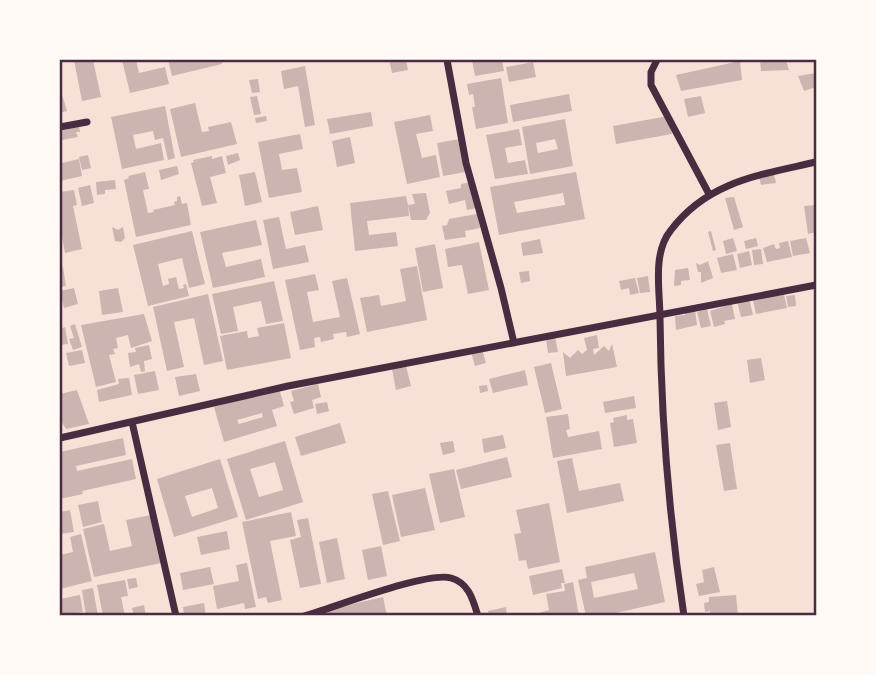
<svg xmlns="http://www.w3.org/2000/svg" width="876" height="675" viewBox="0 0 876 675" font-family="Raleway,sans-serif">
	<rect width="100%" height="100%" fill="#f7e1d7"/>
	<!-- building -->
	<path fill="#ccb4b1" fill-rule="evenodd" d="M74,60h19l8,37 -19,4z
		M122,60h14l3,13 26,-6 4,17 -39,9z
		M168,60h53l1,4 -50,12z
		M389,60h17l2,10 -16,3z
		M472,60h30l2,11 -29,5z
		M760,60h26l3,10 -28,1z
		M740,61l2,19 -61,11 -5,-16z
		M533,62l3,15 -27,5 -3,-15z
		M305,66l10,59 -10,2 -7,-41 -14,3 -3,-18z
		M816,73v14l-12,4 -6,-15z
		M501,78l7,45 -32,6 -4,-22h3l-2,-13 -4,1 -2,-11z
		M258,79l2,13 -8,1 -3,-13z
		M60,88l7,23 -7,2z
		M569,94l3,17 -59,11 -3,-17z
		M257,96l4,18 -7,1 -4,-18z
		M701,96l4,17 -17,4 -4,-18z
		M195,103l7,29 7,-1 -1,-4 23,-5 6,22 -56,13 -11,-48z
		M165,106l10,52 -7,2 -5,-22 -8,2 -2,-9 -20,4 3,14 25,-6 3,17 -42,9 -11,-52z
		M371,112l2,14 -43,8 -3,-15z
		M430,115l3,16 -17,3 6,24 14,-3 4,22 -33,7 -13,-62z
		M266,116l1,5 -11,2 -1,-5z
		M668,116l4,18 -56,10 -3,-18z
		M565,119l8,47 -43,8 -8,-47zM555,139l3,10 -20,4 -2,-10z
		M79,127l1,5h-4l2,5 -16,3 -2,-9z
		M519,129l3,16 -17,3 3,15 17,-3 3,14 -33,5 -9,-44z
		M300,134l3,15 -24,5 3,16 15,-2 5,24 -33,6 -11,-56z
		M350,137l5,26 -18,4 -5,-26z
		M460,139l6,33 -23,4 -6,-33z
		M238,153l2,7 -12,5 -2,-9z
		M60,155l2,8 17,-4 3,17 -22,5z
		M88,155l3,13 -9,2 -3,-13z
		M212,156v3l10,-3 4,17 -16,4 7,26 -15,3 -11,-43 3,-1 -1,-2z
		M177,166l2,8 -18,6 -2,-10z
		M145,172l4,17 -6,1 5,23 6,-1 -1,-2 22,-5 -1,-3 3,-1v-4l3,-1 2,8 5,-1 4,22 -55,12 -12,-57 5,-2 -1,-2z
		M255,172l7,30 -17,4 -6,-31z
		M576,172l9,47 -86,16 -9,-48zM563,193l2,12 -48,8 -3,-11z
		M774,175l2,8 -15,2 -2,-8z
		M115,180l1,9 -11,1v4l-8,1 -1,-13z
		M472,182l5,26 -10,2 -2,-10 -16,4 -3,-13 15,-3v-4z
		M90,185l4,18 -12,3 -4,-18z
		M74,190l3,15 -4,1 9,43 -17,4 -5,-26v-35z
		M426,193l4,20 -4,7h-15l-3,-15 1,11 -42,5 2,14 27,-3 2,14 -43,5 -5,-48 56,-7 2,9 7,-1 -3,-10z
		M734,197l9,30 -9,3 -9,-32z
		M816,205v27l-8,2 -4,-28z
		M318,206l5,24 -28,5 -5,-23z
		M477,214l3,14 -15,3 1,6 -21,3 -3,-14 5,-1 2,-6z
		M279,217l7,32 19,-4 4,17 -36,7 -10,-49z
		M256,220l6,25 -40,8 4,14 35,-8 4,18 -52,11 -13,-56z
		M112,227l6,3 5,-3 2,11 -4,4 -6,-1z
		M192,231l13,53 -16,4 -7,-30 -24,6 5,22 6,-2 -1,-5 8,-2 3,12 5,-1 -1,-3 3,-1 3,12 -41,10 -15,-61z
		M711,231l5,19 -3,1 -5,-19z
		M733,238l4,13 -11,3 -3,-13z
		M756,238l2,8 -12,3 -2,-8z
		M806,238l4,15 -17,3 -3,-15z
		M540,239l3,14 -20,3 -2,-13z
		M788,241l4,16 -25,5 -4,-14 11,-4 2,5 4,-1 -1,-5z
		M479,242l10,48 -21,4 -6,-29 -14,2 -3,-18z
		M435,244l8,44 -20,4 -8,-44z
		M761,249l2,15 -9,1 -2,-15z
		M749,251l3,14 -12,3 -3,-14z
		M733,254l4,16 -16,3 -4,-15z
		M708,261l5,17 -12,5v-11h-3l-2,-9 4,2z
		M417,266l10,54 -60,12 -7,-34 19,-3 2,11 25,-5 -6,-32z
		M63,267l3,19 -6,1v-19z
		M688,268l2,12 -9,1v4l-7,1 1,-16z
		M529,271l1,10 -9,2 -2,-11z
		M315,274l4,16 -12,2 6,30 27,-5 -8,-36 15,-3 13,56 -13,3 -1,-5 -13,2 1,5 -13,3 -1,-5 -6,1 1,9 -15,3 -15,-70z
		M648,276l2,16 -10,1 -3,-15z
		M635,278l4,15 -9,2 -1,-7 -8,2 -2,-9z
		M274,281l9,40 -17,3 -5,-23 -28,6 5,24 -17,3 -9,-40z
		M74,288l4,16 -14,4 -4,-17z
		M118,288l5,24 -21,3 -3,-24z
		M208,294l15,67 -19,4 -10,-47 -20,4 10,45 -17,4 -14,-64z
		M784,294l3,14 -31,6 -3,-14z
		M795,295l1,11 -8,1 -2,-11z
		M749,298l4,17 -12,2 -4,-16z
		M732,304l3,15 -11,2 1,3 -11,3 -4,-16z
		M707,309l4,17 -10,2 -4,-16z
		M695,310l2,15 -21,5 -1,-14 10,-1v-4z
		M144,314l8,27 -21,7 -3,-13 -12,3 2,10 -5,1 2,5 -6,1 7,27 -20,5 -15,-62z
		M284,323l7,35 -64,12 -7,-34 27,-5 1,7 11,-2 -2,-8z
		M75,324l7,23 -9,3 -4,-11 5,-1 -4,-12z
		M65,327l3,17 -8,1v-16z
		M597,335l2,13 -6,1 1,6 10,-9 5,5 3,-7 5,23 -51,9 -3,-24 7,6 8,-8 4,4 5,-4 -3,-12z
		M555,337l3,15 -10,1 -2,-14z
		M149,345l3,14 -8,2 1,10 -4,1 -2,-8 -9,3 -2,-14 8,-1 -1,-4z
		M482,349l4,14 -11,3 -4,-14z
		M82,350l3,13 -16,3 -3,-13z
		M761,358l4,22 -15,3 -3,-23z
		M551,363l11,46 -17,4 -11,-46z
		M406,366l5,20 -15,4 -4,-21z
		M525,370l3,15 -35,8 -4,-14z
		M155,371l4,19 -21,4 -4,-19z
		M196,374l4,17 -21,5 -4,-19z
		M129,378l3,17 -33,7 -2,-12 22,-6 -1,-5z
		M318,384l3,13 -9,3 2,8 -20,6 -4,-12 4,-1 -3,-10z
		M487,385l1,6 -8,2 -1,-7z
		M279,388l5,18 -12,4 5,16 -53,16 -10,-35zM262,413l1,4 -24,7 -2,-4z
		M77,390l12,34 -23,5 -6,-10v-25z
		M634,396l2,12 -31,5 -2,-11z
		M727,401l4,26 -13,3 -4,-27z
		M327,402l2,9 -12,3 -2,-10z
		M568,414l2,15 -4,1 2,7 31,-6 3,18 -49,9 -7,-41z
		M627,415v5l6,-1 4,24 -23,4 -4,-24 4,-1 -1,-4z
		M340,423l6,20 -45,13 -6,-19z
		M503,435l3,13 -22,5 -2,-14z
		M123,438l3,17 -50,11 1,5 55,-12 4,20 -54,12 1,3 -23,5v-47z
		M285,441l18,61 -57,18 -19,-61zM275,462l8,28 -24,7 -9,-28z
		M453,441l2,11 -12,3 -3,-12z
		M730,443l7,46 -13,2 -8,-46z
		M507,457l5,20 -51,12 -5,-19z
		M572,458l7,33 41,-8 4,18 -57,12 -10,-52z
		M220,459l18,58 -64,20 -17,-58zM212,488l6,20 -26,9 -7,-21z
		M454,469l11,48 -25,6 -11,-49z
		M425,488l10,42 -34,7 -9,-42z
		M388,491l12,50 -17,4 -11,-51z
		M98,501l4,21 -19,5 -5,-22z
		M549,503l11,59 -32,7 -2,-9 -7,1 -5,-27 7,-1 -5,-23z
		M70,510l4,22 -14,2v-22z
		M291,512l5,24 -26,5 12,59 -14,3 -2,-6 -8,2 -16,-77z
		M151,515l10,48 -67,14 -11,-48 21,-5 6,27 22,-5 -6,-26z
		M308,518l13,66 -21,4 -10,-48 11,-3 -4,-17z
		M227,531l3,18 -29,6 -4,-18z
		M81,534l11,47 -32,8v-34l13,-3 -3,-15z
		M337,538l8,41 -18,4 -8,-41z
		M381,546l6,30 -19,4 -6,-30z
		M655,552l10,50 -63,14h-16l-8,-36 9,-2 -2,-11zM634,573l4,16 -44,9 -3,-16z
		M247,563l9,44 -11,2 -1,-6 -27,6 -4,-23 26,-5 -3,-16z
		M210,567l4,17 -31,6 -3,-17z
		M714,567l6,25 -21,4 -3,-12 8,-2 -2,-12z
		M562,569l3,14h-4l1,5 -29,7 -4,-19z
		M136,578l2,9 -9,2 -2,-10z
		M125,580l3,16 -7,1 4,19h-22l-6,-31z
		M573,582l6,34h-52l22,-6 -3,-16 19,-3 -1,-7z
		M93,588l5,28h-12l-4,-26z
		M80,595l3,17 -23,4v-17z
		M736,595l2,21h-28v-5l-5,1 -1,-9 5,-1v-5z
		M383,597l4,19h-60l-1,-6z
		M204,603l2,13h-22l-1,-9z
		M144,605l2,11h-12l-2,-8z
		M506,607l1,9h-18l-1,-5z"/>
	<g fill="none" stroke-linecap="round" stroke-linejoin="round">
		<!-- minor -->
		<path stroke="#4a2c40" stroke-width="7" d="M447,60l19,103 35,125 13,55
			M657,60l-6,12v13l58,109
			M60,127l27,-5
			M132,422l44,194
			M60,438l228,-52 528,-101
			M304,616c29,-8 123,-45 147,-38 18,5 22,22 27,38
			M684,616c-15,-99 -23,-198 -24,-298 0,-27 -8,-65 11,-88 37,-49 89,-55 145,-68"/>
	</g>
	<!-- border -->
	<rect width="876" height="675" fill="none" stroke="#fffaf5" stroke-width="122"/>
	<rect x="61" y="61" width="754" height="553" fill="none" stroke="#4a2c40" stroke-width="2.5"/>
</svg>
